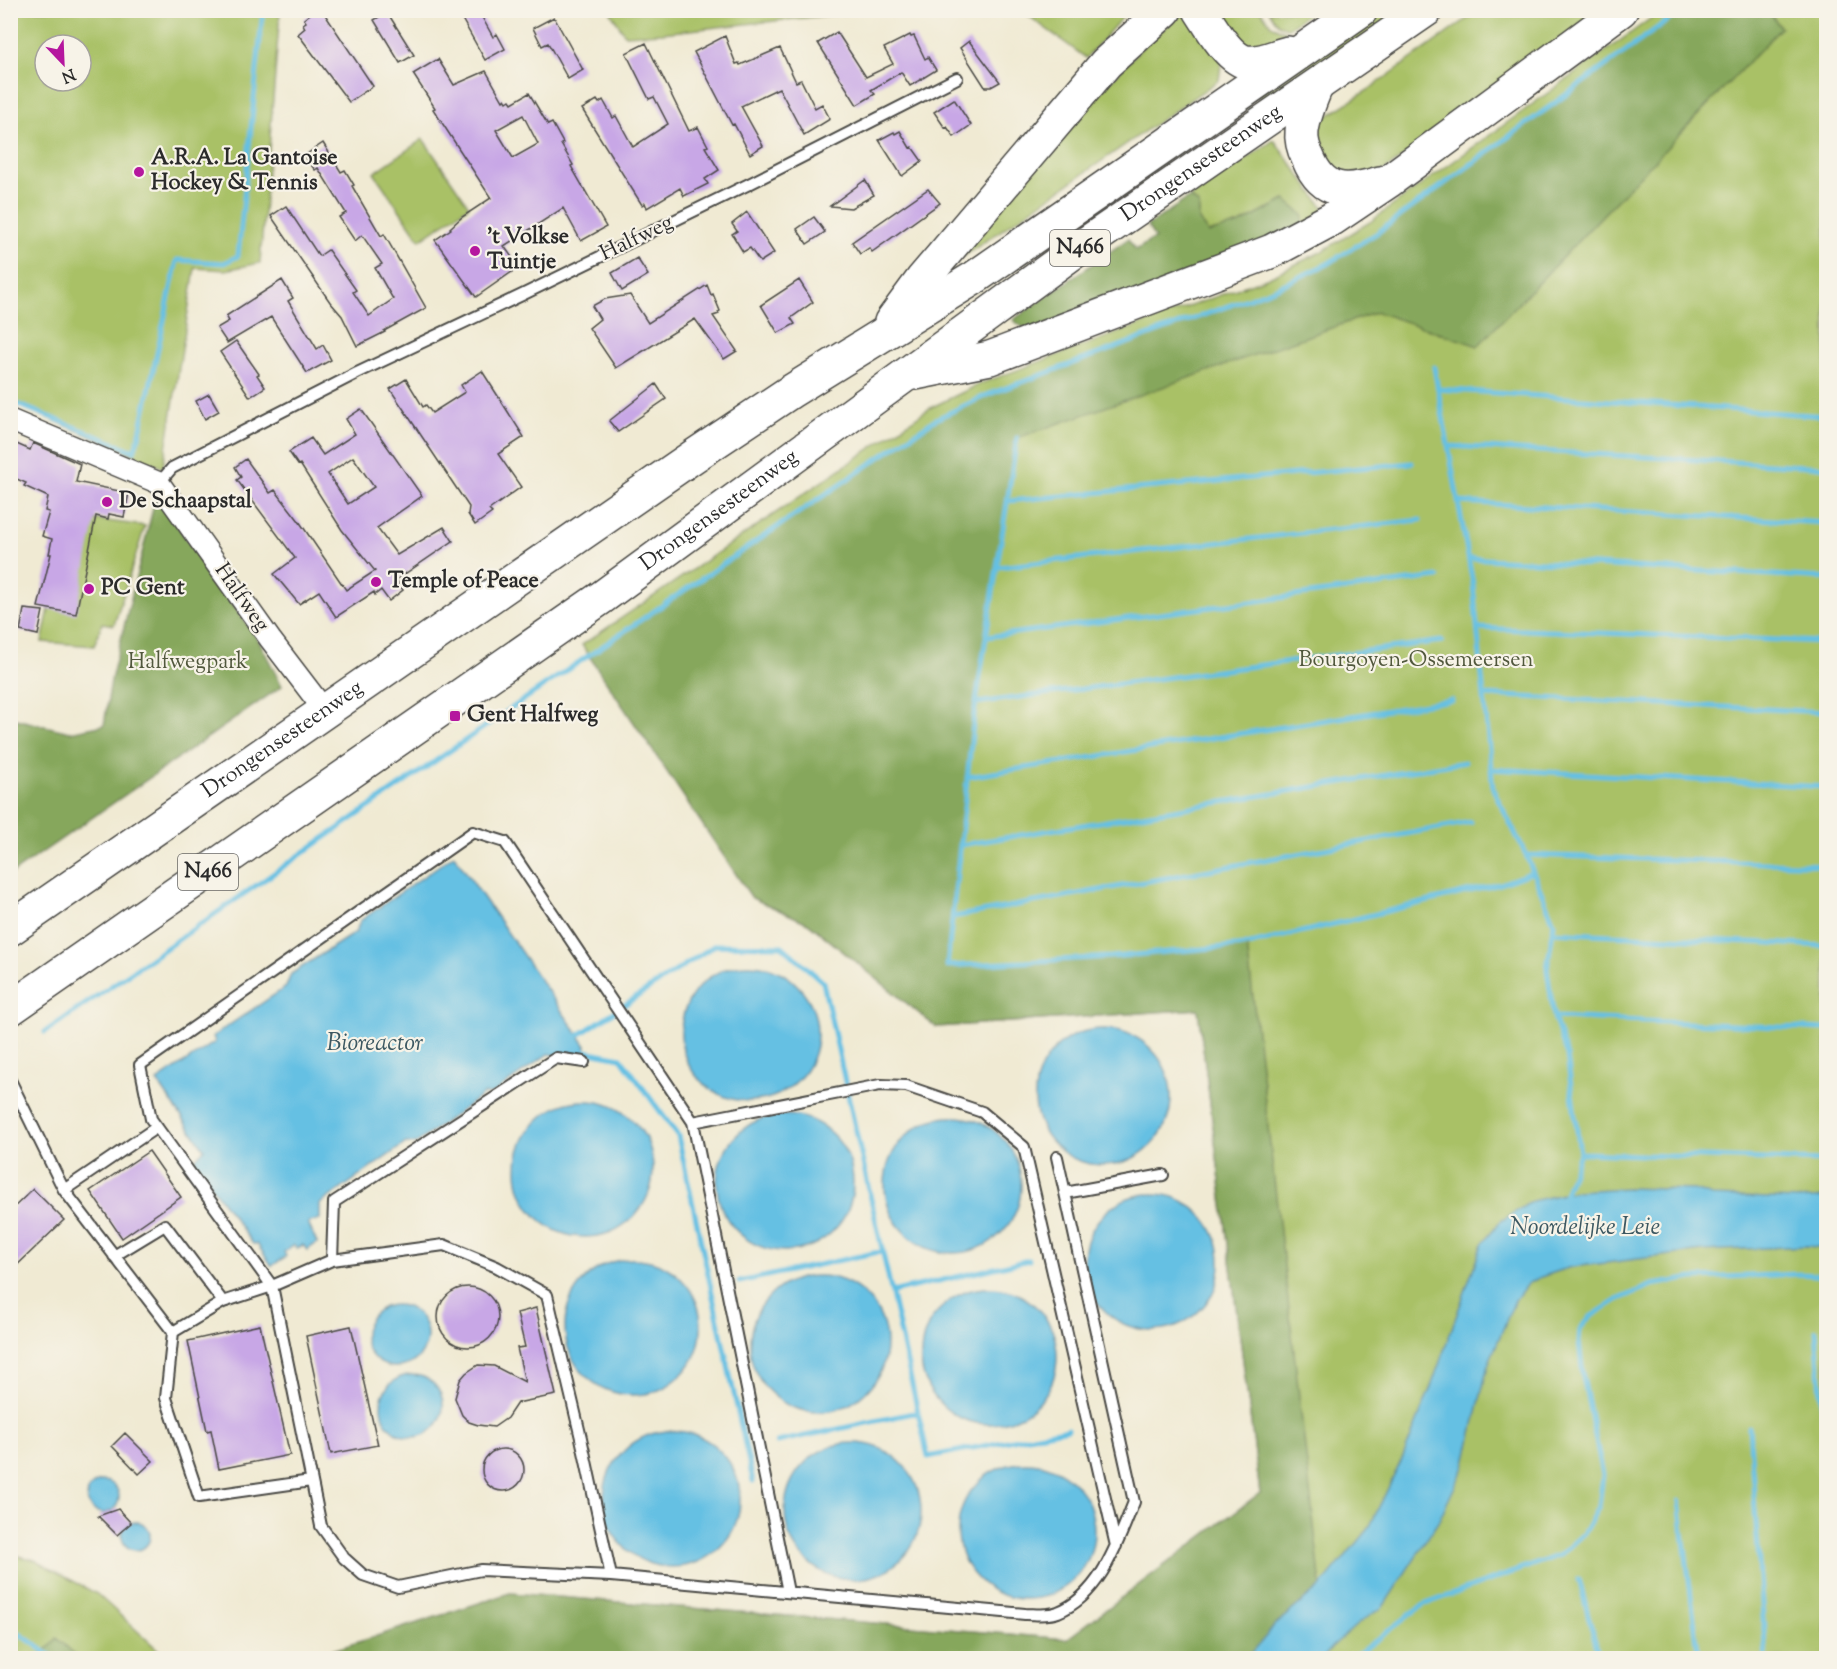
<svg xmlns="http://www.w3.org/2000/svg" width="1837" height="1669" viewBox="0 0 1837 1669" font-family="'Sorts Mill Goudy',serif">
	<rect width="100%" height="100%" fill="#f7f3e8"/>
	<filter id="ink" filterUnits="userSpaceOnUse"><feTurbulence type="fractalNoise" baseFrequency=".0167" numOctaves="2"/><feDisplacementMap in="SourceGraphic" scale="12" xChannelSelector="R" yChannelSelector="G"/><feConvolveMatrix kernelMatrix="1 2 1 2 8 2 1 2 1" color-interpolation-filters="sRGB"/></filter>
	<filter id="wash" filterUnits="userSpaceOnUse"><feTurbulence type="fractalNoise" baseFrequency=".008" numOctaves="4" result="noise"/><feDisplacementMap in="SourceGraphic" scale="24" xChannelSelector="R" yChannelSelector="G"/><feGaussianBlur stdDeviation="1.35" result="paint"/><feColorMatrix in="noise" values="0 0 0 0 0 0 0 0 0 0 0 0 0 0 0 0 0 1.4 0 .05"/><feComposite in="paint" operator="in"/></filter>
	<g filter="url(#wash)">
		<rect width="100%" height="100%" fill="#f0ead3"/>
		<!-- green -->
		<path fill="#a9c166" stroke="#6a7648" stroke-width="1.5" fill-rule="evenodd" d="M11,10l269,1 -20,252 -34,7 -31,-2 -32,200 -152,-66zM45,45h36v36h-36z
			M610,11h259l-207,22 -37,2z
			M1022,11h106l-42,47z
			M1187,11l35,46 -3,23 -255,176 -9,3 83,-100 111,-119z
			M1223,11h38l10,14 18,8 -25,17 -17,-1 -23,-31z
			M1269,11h43l-24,17c-11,-2 -14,-9 -19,-17z
			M1376,11h33l-148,101 -3,-20z
			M1478,11h124l-217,159 -31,9 -28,-11 -11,-44 53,-34z
			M1661,11h165v1647h-1517l201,-65 557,46 193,-146 -62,-484 -262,18 -128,-104 -56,-25 -170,-253 348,-237 52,-25 287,-106 52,-25 49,-30z
			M423,139l46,67 -49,34 -46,-67z
			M1274,140l58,79 -30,17 -17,-36 -45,24 -32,9 -9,-13v-15l-9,-8z
			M69,516l76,10 -31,99 -12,-2 -8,23 -52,-4z
			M11,1554l24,6 62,34 70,64h-156z"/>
		<!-- forest -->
		<path fill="#86a75b" stroke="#586943" stroke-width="1.5" d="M1682,11h86l13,17 -303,318 -101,-34 -360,126 -43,277 -26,251 163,-9 136,-12 74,641 -44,37 -26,32 -7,3h-935l201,-65 557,46 193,-146 -62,-484 -262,18 -128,-104 -56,-25 -163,-242 347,-237 51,-24 287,-106 53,-25 50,-31z
			M1190,197l9,8v15l9,13 32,-9 45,-24 18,15 -1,21 -262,104 -27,-20 115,-81 8,11 19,-12 -8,-12z
			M156,496l103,145 23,45 -271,188v-156l59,14 34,-7 7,-45z
			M57,1638l22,20h-40z"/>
		<!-- water -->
		<path fill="#65c0e3" stroke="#487687" stroke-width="1.5" d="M454,855l132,191 -3,12 -35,-4 -56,40h-8l-69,50 -9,-1 -86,61v15l-12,4 9,20 -10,7 -4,-5 -6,3 -3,-3 -10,7 2,4 -14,10 -15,-22h-4l-60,-83 11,-12 -47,-68 58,-39 -2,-6 73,-49 5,-13 65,-42 4,-11z
			M681 1033a68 68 0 1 1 136 0a68 68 0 1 1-136 0Z
			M1035 1097a68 68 0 1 1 136 0a68 68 0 1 1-136 0Z
			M517 1169a68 68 0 1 1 136 0a68 68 0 1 1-136 0Z
			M717 1183a68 68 0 1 1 136 0a68 68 0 1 1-136 0Z
			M885 1185a68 68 0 1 1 136 0a68 68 0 1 1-136 0Z
			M1627,1188l67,2 18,6 86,3 28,-2v51l-19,-2 -104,5 -97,12 -35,4 -30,10 -14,7 -12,16 -27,65 -24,102 -26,55 -55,85 -24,16 -23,20 -13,15h-79l7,-4 26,-31 44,-37 49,-60 33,-69 29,-73 50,-140 19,-23 31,-20 44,-10z
			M1084 1262a68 68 0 1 1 136 0a68 68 0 1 1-136 0Z
			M565 1327a68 68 0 1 1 136 0a68 68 0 1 1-136 0Z
			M750 1344a68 68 0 1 1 136 0a68 68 0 1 1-136 0Z
			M921 1356a68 68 0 1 1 136 0a68 68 0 1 1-136 0Z
			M365 1336a31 31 0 1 1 62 0a31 31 0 1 1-62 0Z
			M381 1406a31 31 0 1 1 62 0a31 31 0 1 1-62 0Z
			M604 1499a68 68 0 1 1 136 0a68 68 0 1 1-136 0Z
			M785 1511a68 68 0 1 1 136 0a68 68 0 1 1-136 0Z
			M958 1531a68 68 0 1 1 136 0a68 68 0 1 1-136 0Z
			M87 1497a16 16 0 1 1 32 0a16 16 0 1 1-32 0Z
			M122 1536a14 14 0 1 1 28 0a14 14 0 1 1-28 0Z"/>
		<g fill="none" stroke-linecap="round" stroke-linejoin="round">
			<!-- stream -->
			<path stroke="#65c0e3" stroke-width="5" d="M1434,367l39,217 20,205 33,66 28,68 -7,46 7,48 13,39 13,97 -17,46
				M1438,389l388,27
				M10,401l124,50 5,-14 38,-177 47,3 14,-7 25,-246
				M1017,438l-43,277 -27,251 164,-9 136,-12 253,-61 33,-12
				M1449,446l377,21
				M1008,501l404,-38
				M1459,502l367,21
				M1469,558l357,20
				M998,567l422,-47
				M1477,628l349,14
				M986,637l452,-60
				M1484,695l342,17
				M976,703l466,-62
				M1491,769l335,18
				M967,777l485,-77
				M960,845l505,-83
				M1526,855l300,10
				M953,917l518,-95
				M1553,932l273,14
				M1554,1017l272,12
				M45,1032l474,-329 417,-284 51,-24 287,-106 53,-25 50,-31 305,-223
				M579,1035l136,-90 67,1 41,36 105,475 140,-28
				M585,1051l36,7 57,78 75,345
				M1580,1153l246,8
				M739,1282l144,-31
				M892,1292l137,-32
				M1816,1331l10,121
				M1749,1427l17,231
				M777,1442l141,-30
				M1679,1501l20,157
				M1579,1579l20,79
				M10,1627l44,31
				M1354,1658l5,-5 64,-48 137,-50 23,-21 16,-28 4,-31 -20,-98 -4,-36 1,-12 10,-12 27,-17 35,-15 41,-7 109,-4 24,2"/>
		</g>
		<g id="blocks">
			<!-- building -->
			<path fill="#c8a7e6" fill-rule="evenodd" d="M315,10h7l51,76 -24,16 -51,-68 7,-6 -2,-4 3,-2 -2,-3z
				M457,10h21l15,27 4,-3 8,15 -20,11z
				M387,12l27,43 -14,8 -26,-43z
				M554,17l29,53 -15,9 -20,-36 -6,3 -9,-18z
				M837,32l29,45 27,-13 -9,-16 26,-13 1,2 3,-1 11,23 3,-2 8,13 -26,16 -9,-14 -30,18 4,4 -18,11 -39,-62z
				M725,36l11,28 3,-1 1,2 40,-17 16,34 5,-2 14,28 7,-4 8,15 -26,16 -25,-47 -38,18 22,40 -13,8 -16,-30 -2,1 -38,-73z
				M969,41l31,41 -9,5h-6l-25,-39z
				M646,43l43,88 9,-4 10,19 -3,1 14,23 -14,9 3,5 -24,12 -4,-8 -33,20 -2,-5 -3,2 -60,-96 15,-9 2,3 4,-3 10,18 3,-2 17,31 35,-23 -14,-27 -5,2 -23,-46z
				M438,59l16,26 32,-14 17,30 2,-2 2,3 3,-2 2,3 17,-10 19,32 4,-2 11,20 -2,1 12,21 -2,1 35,61 -25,14 -18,-33 -59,38 15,21 -43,30 -41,-57 16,-11 -1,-1 12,-11 29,-19 -58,-89 2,-1 -22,-34zM523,115l15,29 -25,14 -17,-28z
				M954,99l17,26 -17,12 -7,-10 -2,1 -11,-16z
				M900,131l10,17 2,-1 10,14 -20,15 -23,-36 15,-8 1,2z
				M323,143l18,29 4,-2 9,15 -2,1 29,50 3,-2 42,74 -42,23 1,1 -28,14 -15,-30 -12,-14 -59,-86 15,-10 33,50 9,-6 28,40 -3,2 16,24 24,-17 -18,-31 7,-4 -20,-29 -7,6 -16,-24 7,-4 -28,-45 -3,2 -11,-14z
				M865,180l9,15 -23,13 -21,-2z
				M928,189l12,14 -68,49 -3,-4 -9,6 -8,-12z
				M747,212l27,41 -14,9 -10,-14 -7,4 -11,-18 5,-3 -5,-7z
				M814,217l11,15 -18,12 -10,-15z
				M637,258l11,17 -26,16 -10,-18z
				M282,280l11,18 -5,3 29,48 6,-4 8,15 -24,13 -36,-56 -44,26 -10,-15 12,-7 -3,-5z
				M799,280l14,22 -22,16 4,6 -17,9 -17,-28z
				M707,285l4,10 2,-1 7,17 -2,1 1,2 -6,2 24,35 -13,8 -29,-40 -79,49 -27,-40 11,-9 -8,-13 13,-7 25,-4 18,28z
				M236,341l23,33 -2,1 8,12 -15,10 -30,-45z
				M482,371l42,66 -26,17 23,33 -32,23 3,3 -17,12 -7,-11 1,-7 -79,-118 16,-10 17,28 3,-2 6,8 33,-21 -4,-7z
				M656,384l10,15 -48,33 -9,-11z
				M209,394l10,17 -14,8 -9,-18z
				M361,409l61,87 -45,32 20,27 47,-28 9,14 -57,39 7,10 -14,11 -8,-11 -6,5 -1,-3 -38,25 -17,-26 -20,13 -25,-30 21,-16 -58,-78 4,-3 -6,-10 11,-8 24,34 5,-3 24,31 47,69 29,-19 -33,-41 -42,-66 -2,1 -9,-13 22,-14 12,17 32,-21 -9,-15zM353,457l21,30 -26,17 -20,-30z
				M10,441l20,9 3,-7 47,21 -4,18 53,11 -5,24 -15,-3 -1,5 -12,-3 -20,98 -38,-7 13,-53h-2l3,-15 -10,-3 7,-24 -4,-1 3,-14 -24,-11 2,-3 -16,-7z
				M24,609l19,2 -5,24 -18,-4z
				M149,1151l32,46 -59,41 -32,-47z
				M33,1189l31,31 -54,52v-61z
				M438 1317a30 30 0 1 1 60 0a30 30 0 1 1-60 0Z
				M536,1308l20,87 -39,8 -10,15 -13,9 -16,-2 -9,-3 -7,-7 -7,-17 5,-18 6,-7 12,-8 16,1 31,16 -8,-34 8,-1 -8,-34z
				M260,1325l30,130 -71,14 -8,-39 -4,1 -19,-90z
				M351,1326l27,119 -47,9 -25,-118z
				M125,1433l28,28 -14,13 -27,-28z
				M482 1470a21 21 0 1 1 42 0a21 21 0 1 1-42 0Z
				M118,1509l13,14 -14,12 -19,-19z"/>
		</g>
	</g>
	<g filter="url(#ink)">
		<use href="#blocks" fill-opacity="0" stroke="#494844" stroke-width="1.5"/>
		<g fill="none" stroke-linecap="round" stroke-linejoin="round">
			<!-- service casing -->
			<g stroke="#494844" stroke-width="14">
				<path id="service" d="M159,483l13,-15 185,-95 165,-78 227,-111 208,-106
					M10,1080l54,110 109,142 -7,66 33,99 112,-16
					M693,1122l187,-37 26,1 76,26 42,35 92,399
					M64,1190l93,-63
					M1065,1193l98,-18
					M114,1256l51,-31 58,77 -50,30
					M332,1260l112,-15 53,22 50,28 34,143 30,138 414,38c10,0 24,2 33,-2 43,-17 60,-71 76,-110l-77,-345
					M223,1302l49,-16 60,-26 2,-58 222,-144 28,4
					M611,1576l-130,-6 -83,17 -35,-12 -19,-17 -23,-32 -49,-240 -121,-167 -11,-54 333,-233 32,10 188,280 95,470"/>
			</g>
			<!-- minor casing -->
			<g stroke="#494844" stroke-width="24">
				<path id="minor" d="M10,420l149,63 111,156 55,72"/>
			</g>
			<!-- trunk casing -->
			<g stroke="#494844" stroke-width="36">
				<g id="trunk">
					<path d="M1200,10c9,14 30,51 47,52 13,2 29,-6 41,-9"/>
					<path d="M1316,87c-6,14 -12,28 -14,44 -1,9 2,19 6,27 15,37 39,35 72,25"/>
					<path d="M891,322l31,-42 184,-217 59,-53"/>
					<path d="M915,373l75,-15 282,-107 60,-32 58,-39 231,-170"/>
					<path id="s1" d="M10,929l684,-473 96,-64 184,-114 387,-268"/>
					<path id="s2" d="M10,1009l591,-411 467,-342 358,-246"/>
				</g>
			</g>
			<!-- service -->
			<use href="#service" stroke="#fff" stroke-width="10"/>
			<!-- minor -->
			<use href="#minor" stroke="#fff" stroke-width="21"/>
			<!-- trunk -->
			<use href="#trunk" stroke="#fff" stroke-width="33"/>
		</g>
	</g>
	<!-- markers -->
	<g fill="#b5179e" stroke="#f7f3e8" stroke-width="2">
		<circle cx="139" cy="172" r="6"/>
		<circle cx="475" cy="251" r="6"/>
		<circle cx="107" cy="502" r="6"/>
		<circle cx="376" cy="582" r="6"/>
		<circle cx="89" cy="589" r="6"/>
		<rect x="449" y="710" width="12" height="12" rx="3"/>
	</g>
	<g text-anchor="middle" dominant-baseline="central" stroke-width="4.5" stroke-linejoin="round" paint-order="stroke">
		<!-- shield labels -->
		<g fill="#f7f3e8" stroke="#686764" stroke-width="1.5">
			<rect x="1050" y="230" width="60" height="36" rx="4.5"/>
			<rect x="178" y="854" width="60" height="36" rx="4.5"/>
		</g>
		<g font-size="21" font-weight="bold" fill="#2b2b2b">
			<text x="1080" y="248">N466</text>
			<text x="208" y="872">N466</text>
		</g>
		<!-- poi labels -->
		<g font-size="22" font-weight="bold" fill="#2b2b2b" stroke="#f7f3e8" text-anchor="start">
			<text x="151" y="159">A.R.A. La Gantoise<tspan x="151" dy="25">Hockey &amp; Tennis</tspan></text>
			<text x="487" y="238">'t Volkse<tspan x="487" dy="25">Tuintje</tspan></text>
			<text x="119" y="502">De Schaapstal</text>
			<text x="388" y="582">Temple of Peace</text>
			<text x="101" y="589">PC Gent</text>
			<text x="467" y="716">Gent Halfweg</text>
		</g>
		<!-- street labels -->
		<g font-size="22" fill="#2b2b2b" stroke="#f7f3e8">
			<text stroke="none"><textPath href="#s2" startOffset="1461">Drongensesteenweg</textPath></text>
			<text transform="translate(637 239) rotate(-26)">Halfweg</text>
			<text stroke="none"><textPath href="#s2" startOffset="867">Drongensesteenweg</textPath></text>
			<text transform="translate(241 598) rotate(55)">Halfweg</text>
			<text stroke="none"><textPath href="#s1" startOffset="332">Drongensesteenweg</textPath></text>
		</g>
		<!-- park labels -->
		<g font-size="22" fill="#51583d" stroke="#f7f3e8">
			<text x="1416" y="661">Bourgoyen-Ossemeersen</text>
			<text x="188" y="663">Halfwegpark</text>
		</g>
		<!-- water labels -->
		<g font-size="24" font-style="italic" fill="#3c5862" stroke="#f7f3e8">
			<text x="375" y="1044">Bioreactor</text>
			<text x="1585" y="1228">Noordelijke Leie</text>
		</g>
	</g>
	<!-- margin -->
	<rect width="1837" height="1669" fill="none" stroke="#f7f3e8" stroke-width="36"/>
	<!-- north arrow -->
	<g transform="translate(63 63) rotate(157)"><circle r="28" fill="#f7f3e8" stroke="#a5a39c" stroke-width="1.5"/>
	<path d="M0-4.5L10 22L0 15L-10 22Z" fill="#b5179e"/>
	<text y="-9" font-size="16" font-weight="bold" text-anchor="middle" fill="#2b2b2b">N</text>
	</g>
</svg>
